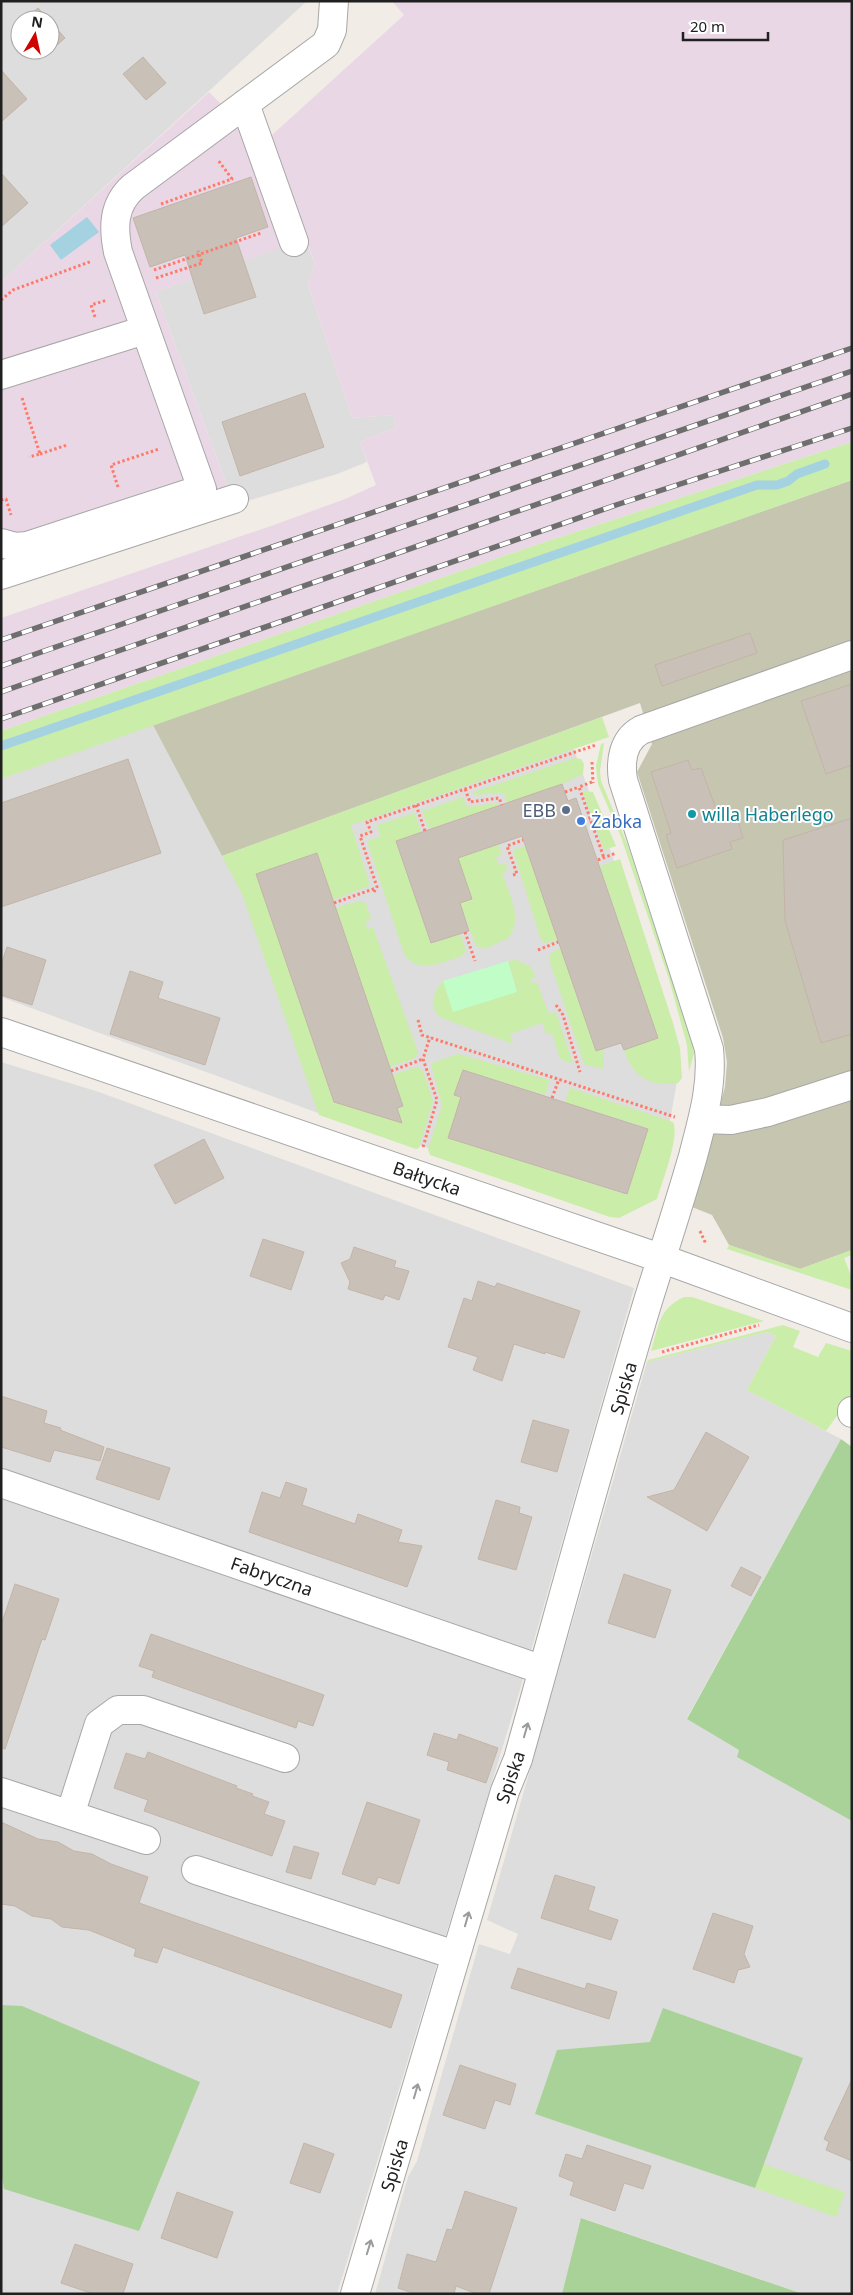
<svg xmlns="http://www.w3.org/2000/svg" width="853" height="2295" viewBox="0 0 853 2295" font-family="'Noto Sans',sans-serif">
	<rect width="100%" height="100%" fill="#f1ede6"/>
	<!-- residential -->
	<path fill="#dedddd" fill-rule="evenodd" d="M1,1h306l-306,281zM20,20h30v30h-30z
		M305,238l10,26 -7,21 44,133 41,-3 4,12 -37,15 7,20 -30,12 -103,31 -78,-213z
		M153,724l69,132 345,-126 95,264 16,82 -22,122 -26,14 -312,-99 -317,-116v-218z
		M1,1062l98,30 535,196 -115,405 -182,601h-336z
		M767,1332l9,4 -29,54 94,49 -154,279 52,32 -1,7 114,64v473h-49l-221,-76 -20,76h-187l33,-117 9,-16 62,-217 31,10 8,-20 -31,-14 160,-558z"/>
	<!-- industrial -->
	<path fill="#ead7e6" d="M392,1h460v441l-316,103 -535,186v-113l270,-92 74,-27 31,-14 -16,-43 37,-15 -4,-12 -41,3 -44,-133 7,-21 -42,-117 -1,-12 132,-120z
		M209,92l12,12 26,36 38,106 -129,46 72,197 -227,72v-279z"/>
	<!-- construction -->
	<path fill="#c6c6b0" d="M852,480v770l-52,19 -71,-24 -17,-30 -20,-8 33,-120 2,-25 -4,-24 -86,-266 15,-28 -12,-41 -418,153 -69,-131z"/>
	<!-- grass -->
	<path fill="#caeda9" d="M852,442v38l-851,299v-48l535,-186z
		M602,717l7,20 -258,88 18,57v4l-36,14 -16,-47 -61,21 78,227 68,22 -4,-15 5,-2 -10,-31 23,-8 7,4 10,30 -14,47 -3,1 -97,-34 -77,-221 -20,-38z
		M604,743l-4,28 1,10 27,65 64,195 2,12 -5,19 -2,-27 -18,-66 -48,-142 -23,-53 -2,-18 5,-22z
		M575,758l6,1 3,5 -1,10 -21,10 -55,19 -3,-10 -30,2 -1,-3z
		M585,791l8,1 23,54 -12,4 -21,-57z
		M463,797l4,10 30,-4 1,3 -69,23 -7,-18z
		M415,813l6,19 -25,9 35,103 29,-10 6,16 -4,6c-19,6 -44,19 -58,-2l-37,-113 13,-4 -3,-12z
		M498,844l4,10 -6,3 3,8 6,-2 3,8 -6,2c7,20 22,47 6,65l-23,11 -9,-3 -16,-43 12,-4 -14,-41z
		M525,846l33,94 -13,3 -4,-3 -28,-90z
		M620,859l53,164 7,25 2,30 -4,5c-29,4 -45,-6 -54,-33l34,-12 -58,-172z
		M359,901l7,2 5,16 -6,3 3,7 5,-2 45,125 -3,6 -25,9 -54,-159z
		M560,948l36,104 8,-3v17l-2,3 -18,-5 -35,-105 2,-6z
		M516,960l14,6 6,11 -6,2 2,4 5,-1 12,32 7,-2 17,52 -13,-5 -8,-26 -6,1 -4,-11 -32,11 3,10 -71,-26c-14,-10 -10,-25 1,-37l10,30 64,-20 -9,-30z
		M458,1054l91,26v2l-4,13 -82,-25 -9,25 7,3 -13,40 179,57 21,-67 -83,-26 5,-14 103,34c7,15 -11,60 -16,77l-38,19 -9,-1 -180,-62 -2,-6 14,-44 -11,-40 3,-3z
		M729,1245l71,24 52,-19v5l-8,3 8,20v12l-125,-41z
		M684,1297h8l72,24 -113,30c8,-25 7,-42 33,-54z
		M783,1325l17,6 -7,16 25,10 8,-14 26,8v44l-26,36 -79,-41 29,-54 -9,-4 -120,30 1,-2z
		M763,2164l82,28 -9,25 -81,-29z"/>
	<!-- forest -->
	<path fill="#a8d298" d="M841,1439l11,8v374l-115,-64 2,-7 -52,-31z
		M1,2005l21,1 178,76 -61,149 -135,-42 -3,-19z
		M663,2008l140,50 -48,130 -220,-74 22,-64 93,-8z
		M581,2218l222,76h-241z"/>
	<!-- park -->
	<path fill="#c1fdc6" d="M508,961l9,31 -64,20 -10,-31z"/>
	<!-- water -->
	<path fill="#a4d2e1" d="M87,217l12,15 -38,28 -11,-15z"/>
	<g fill="none" stroke-linecap="round" stroke-linejoin="round">
		<!-- stream -->
		<path stroke="#a4d2e1" stroke-width="9" d="M1,746l756,-261h20l11,-4 9,-7 28,-10"/>
	</g>
	<!-- building -->
	<path fill="#c9c0b8" stroke="#c3b4a7" d="M38,8l11,12h-25z
		M50,21l15,17 -18,16 -3,-4h6z
		M143,57l23,26 -20,17 -23,-26z
		M1,70l26,29 -26,23z
		M1,173l27,30 -27,24z
		M251,177l17,50 -32,11 20,59 -52,17 -19,-59 -35,12 -17,-49z
		M305,393l19,54 -84,29 -18,-54z
		M750,633l7,20 -95,33 -7,-21z
		M852,684v81l-26,9 -25,-73z
		M128,759l33,94 -160,54v-104z
		M688,760l4,10 9,-2 18,49 16,-5 8,26 -13,4 2,7 -55,19 -11,-33 5,-2 -20,-61z
		M562,784l6,17 8,-3 82,240 -34,12 -3,-7 -25,8 -74,-215 -64,22 14,41 -12,4 9,28 -38,12 -35,-102z
		M852,818v216l-31,9 -36,-122 -2,-81z
		M317,853l86,253 -6,2 5,15 -68,-21 -78,-228z
		M7,947l39,13 -14,45 -31,-10v-30z
		M130,971l33,11 -5,16 62,20 -15,47 -95,-31z
		M463,1070l185,59 -21,65 -179,-56 13,-41 -7,-2z
		M204,1139l20,39 -49,26 -21,-39z
		M263,1239l41,13 -13,38 -41,-14z
		M354,1247l42,14 -2,6 15,4 -10,29 -14,-5 -2,5 -35,-11 2,-7 -9,-19 9,-4z
		M478,1281l17,6 2,-4 83,28 -16,47 -19,-6v2l-31,-10 -12,37 -29,-11 5,-13 -30,-10 16,-49 8,3z
		M1,1396l46,15 -3,12 17,5 -1,2 44,17 -4,14 -46,-11 -4,12 -49,-15z
		M533,1420l36,10 -12,42 -36,-10z
		M706,1432l43,25 -42,74 -60,-34 27,-7z
		M107,1448l63,20 -11,32 -63,-21z
		M286,1482l21,7 -5,16 53,19 3,-10 44,16 -4,12 24,4 -15,41 -158,-55 13,-40 18,6z
		M496,1500l24,7 -1,6 13,4 -16,53 -38,-11z
		M741,1567l20,10 -10,19 -20,-10z
		M624,1574l47,16 -16,48 -47,-15z
		M15,1584l44,15 -14,41 -3,-1 -37,110 -4,-1v-123z
		M151,1634l173,61 -11,31 -15,-5 -2,7 -144,-51 2,-6 -15,-5z
		M434,1733l23,7 2,-6 39,14 -12,35 -39,-13 2,-8 -22,-7z
		M148,1752l89,34 -1,2 17,6 -1,2 17,6 -5,12 21,7 -13,35 -128,-45 4,-11 -34,-12 12,-35 19,6z
		M367,1802l53,18 -21,64 -21,-7 -3,8 -33,-11z
		M1,1822l37,17 20,3 16,9 18,3 19,10 37,13 -9,26 263,92 -11,33 -228,-81 -6,16 -23,-7 2,-7 -47,-19 -27,-3 -11,-8 -19,-3 -17,-10 -14,-2z
		M294,1846l25,7 -8,26 -25,-7z
		M555,1875l40,12 -7,23 30,10 -7,20 -70,-22z
		M713,1913l40,13 -9,28 6,13 -12,3 -4,13 -41,-14z
		M518,1968l67,21 2,-6 30,9 -8,27 -98,-31z
		M460,2065l56,19 -6,21 -15,-5 -10,29 -42,-14z
		M852,2079v82l-26,-11 3,-8 -5,-3z
		M304,2143l30,11 -14,39 -30,-10z
		M587,2145l64,21 -8,23 -19,-6 -9,28 -45,-16 4,-13 -15,-6 7,-22 16,5z
		M465,2191l52,17 -28,86h-12l-21,-8 -2,8h-39l-17,-6 9,-34 29,8 11,-33 5,1z
		M177,2192l56,20 -16,46 -56,-20z
		M75,2244l58,20 -10,30h-30l-32,-11z"/>
	<g fill="none" stroke-linecap="round" stroke-linejoin="round">
		<!-- minor casing -->
		<g stroke="#a7a7a7" stroke-width="30">
			<path id="minor" d="M245,104l49,138
				M1,375l144,-45
				M1,543l14,4 12,-1 175,-57 -84,-237c-5,-25 -5,-47 15,-65l193,-143 6,-14 2,-29
				M1,575l233,-76
				M1,1032l662,227 189,69
				M703,1119l28,1 37,-8 84,-27
				M852,1411v2
				M1,1483l542,187
				M1,1792l145,48
				M70,1815l29,-91 19,-14h25l142,48
				M196,1870l259,85
				M355,2294l150,-503 13,-32c43,-153 84,-306 130,-458 15,-48 31,-96 45,-145 9,-35 20,-70 16,-107l-86,-269c-3,-19 0,-40 18,-50l211,-75"/>
		</g>
		<!-- path -->
		<path stroke="#ff7a68" stroke-width="3" stroke-dasharray="2.5 2.5" stroke-linecap="butt" d="M161,204l71,-25 -14,-19
			M154,270l107,-37
			M156,278l46,-15 -4,-12
			M1,300l12,-10 79,-29
			M95,317l-4,-12 16,-5
			M22,398l18,56 -11,3
			M40,454l27,-9
			M118,487l-7,-22 48,-16
			M1,500l5,-1 5,16
			M592,762l1,21
			M592,782l-13,5 25,71
			M465,789l5,13 29,-4 3,7
			M565,792l14,-5
			M416,805l9,26
			M584,820l6,-1
			M598,860l18,-7
			M513,875l4,-1 -10,-28 16,-6
			M374,892l3,-5 -17,-51 11,-4 -4,-10 229,-77
			M334,903l42,-15
			M465,932l10,29
			M538,950l20,-8
			M556,1005l7,10 17,57
			M418,1020l4,15 253,82
			M391,1071l32,-12
			M552,1098l7,-19
			M423,1147l14,-47 -14,-41 7,-22
			M700,1231l6,13
			M662,1352l97,-27"/>
		<!-- minor -->
		<use href="#minor" stroke="#fff" stroke-width="28"/>
		<!-- rail casing -->
		<g stroke="#6e6e6e" stroke-width="5.5">
			<path id="rail" d="M1,640l851,-292
				M1,666l851,-295
				M1,692l851,-298
				M1,719l615,-214 236,-77"/>
		</g>
		<!-- rail -->
		<use href="#rail" stroke="#fff" stroke-width="4" stroke-dasharray="11" stroke-linecap="butt"/>
	</g>
	<!-- one-way arrows -->
	<defs><path id="oneway-shaft" d="M-6 0H5M1.5-3L5.5 0L1.5 3" fill="none" stroke-width="1.6" stroke-linecap="round" stroke-linejoin="round" transform="scale(1.25)"/></defs>
	<g stroke="#9b9b9b">
		<use href="#oneway-shaft" transform="translate(526 1730) rotate(-74)"/>
		<use href="#oneway-shaft" transform="translate(467 1919) rotate(-74)"/>
		<use href="#oneway-shaft" transform="translate(416 2091) rotate(-74)"/>
		<use href="#oneway-shaft" transform="translate(369 2247) rotate(-73)"/>
	</g>
	<!-- markers -->
	<circle fill="#5c6f8a" stroke="#fff" stroke-width="2" cx="566" cy="810" r="5"/>
	<circle fill="#0f9aa8" stroke="#fff" stroke-width="2" cx="692" cy="814" r="5"/>
	<circle fill="#3f7fe0" stroke="#fff" stroke-width="2" cx="581" cy="821" r="5"/>
	<g text-anchor="middle" dominant-baseline="central" stroke-width="4" stroke-linejoin="round" paint-order="stroke">
		<!-- service labels -->
		<g font-size="18" fill="#4e5e75" stroke="#fff" text-anchor="end">
			<text x="556" y="810">EBB</text>
		</g>
		<!-- culture labels -->
		<g font-size="18" fill="#0d838f" stroke="#fff" text-anchor="start">
			<text x="702" y="814">willa Haberlego</text>
		</g>
		<!-- shop labels -->
		<g font-size="18" fill="#366cbe" stroke="#fff" text-anchor="start">
			<text x="591" y="821">Żabka</text>
		</g>
		<!-- street labels -->
		<g font-size="18" fill="#202020" stroke="#fff">
			<text transform="translate(427 1178) rotate(19)">Bałtycka</text>
			<text transform="translate(623 1388) rotate(-74)">Spiska</text>
			<text transform="translate(272 1576) rotate(19)">Fabryczna</text>
			<text transform="translate(510 1777) rotate(-71)">Spiska</text>
			<text transform="translate(394 2165) rotate(-73)">Spiska</text>
		</g>
	</g>
	<!-- border -->
	<rect width="853" height="2295" fill="none" stroke="#202020" stroke-width="5"/>
	<!-- north arrow -->
	<g transform="translate(35 35) rotate(9)"><circle r="24" fill="#ffffff" stroke="#a6a6a6"/>
	<path d="M0-4L9 19L0 12L-9 19Z" fill="#cf0300"/>
	<text y="-8" font-size="14" font-weight="bold" text-anchor="middle" fill="#202020">N</text>
	</g>
	<!-- scale -->
	<path d="M683 32v8h85v-8" fill="none" stroke="#202020" stroke-width="2.5"/>
	<text x="690" y="32" font-size="15" fill="#202020" stroke="#ffffff" stroke-width="4" paint-order="stroke">20 m</text>
</svg>
